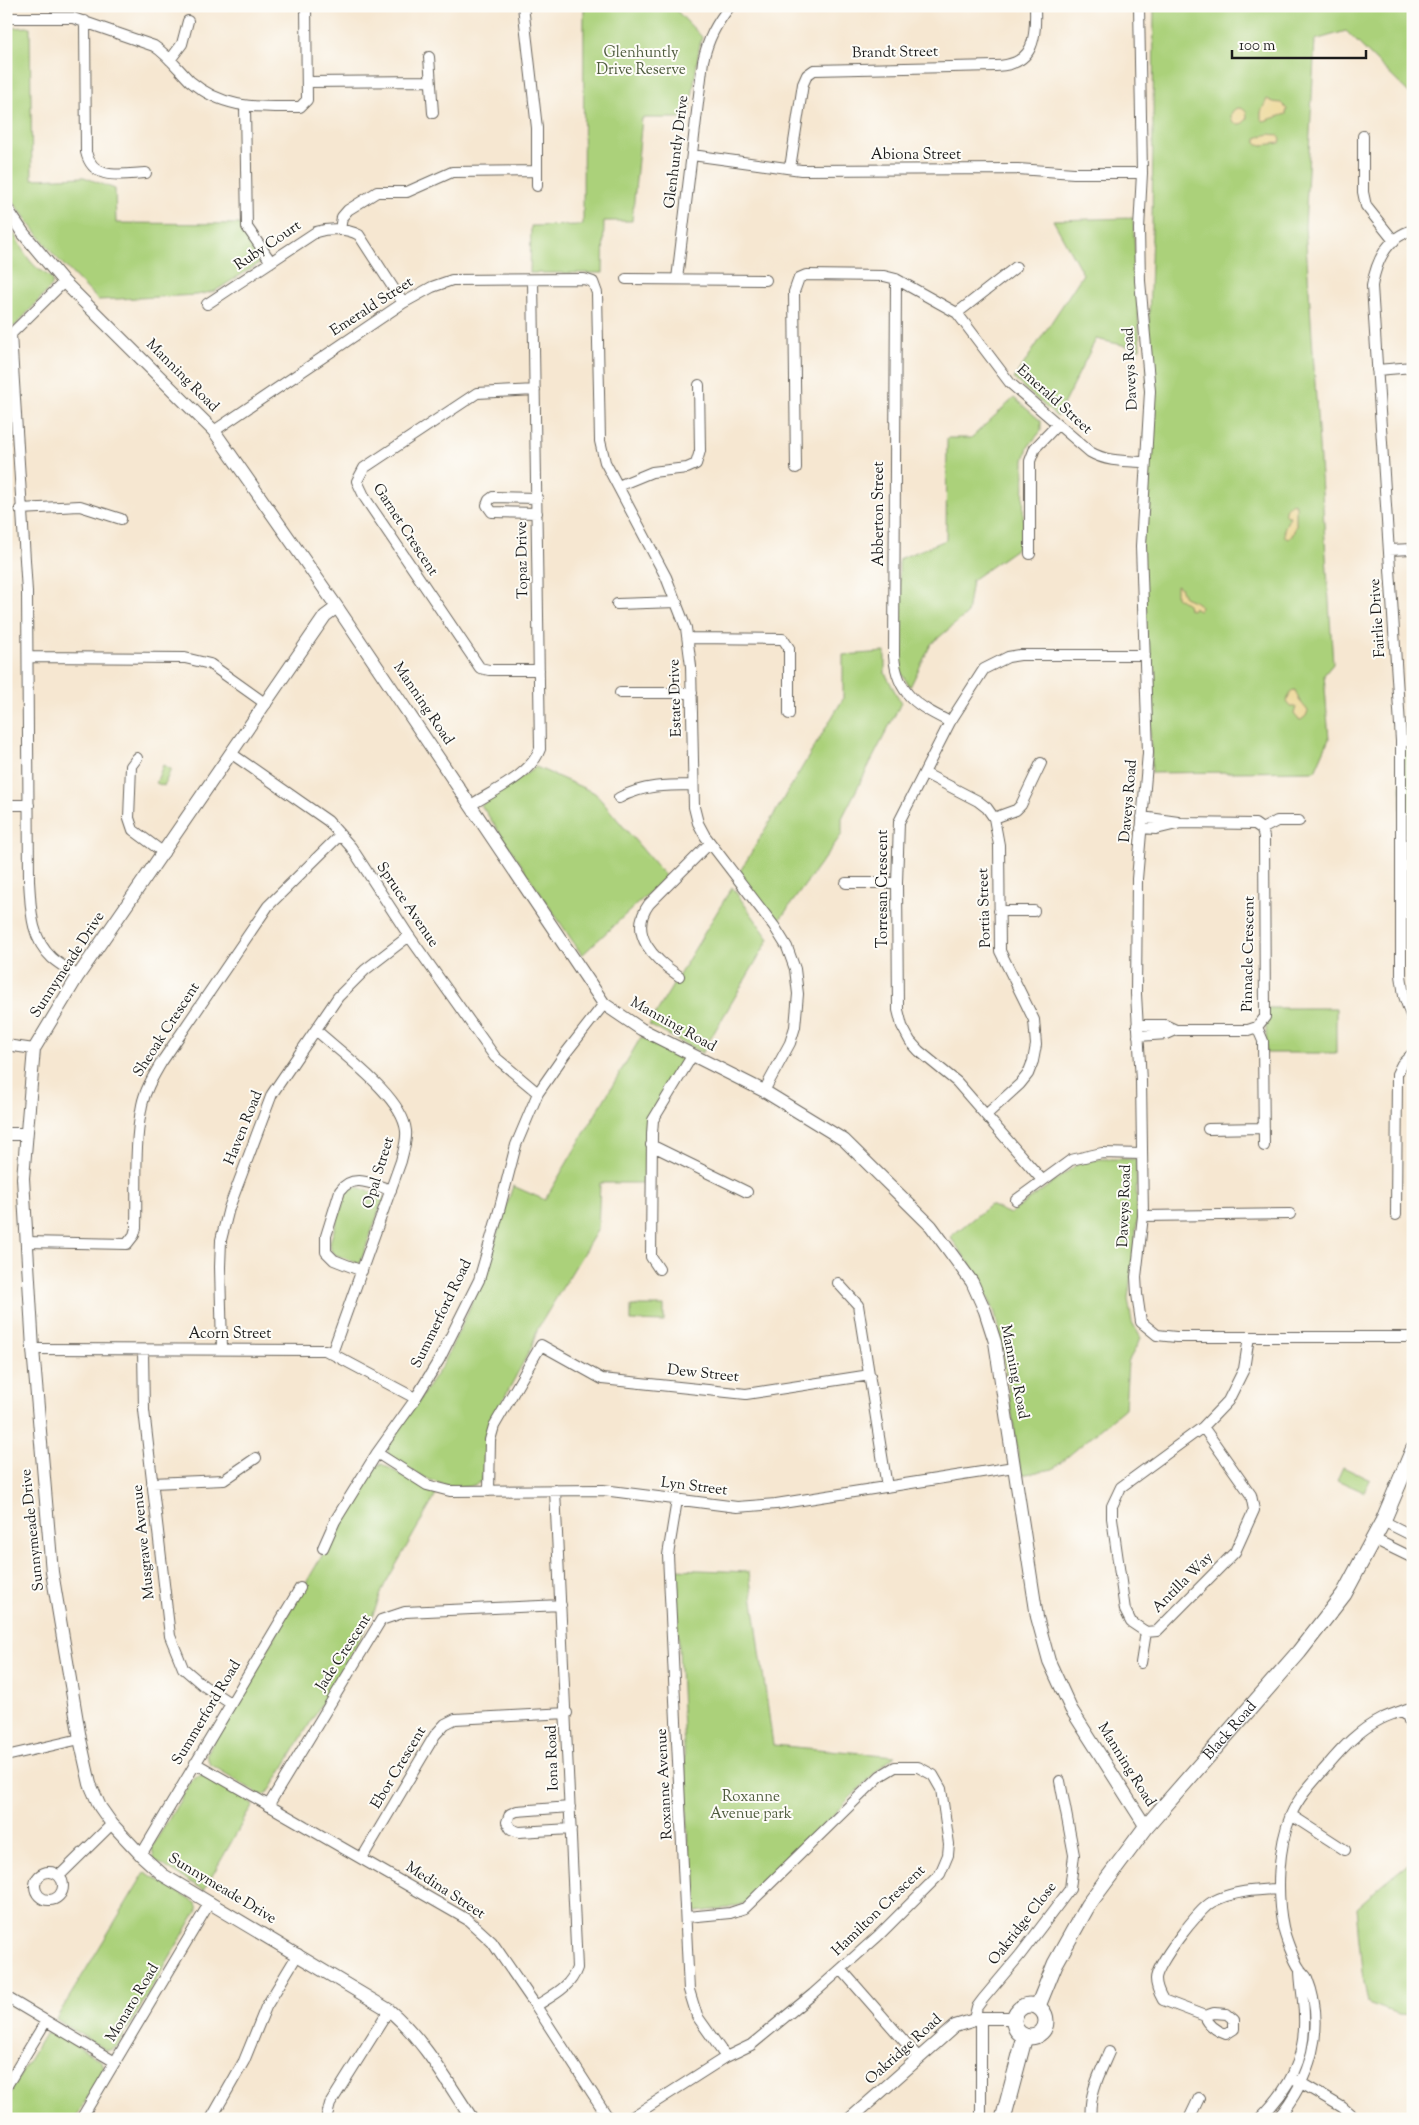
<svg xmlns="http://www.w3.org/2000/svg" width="1419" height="2125" viewBox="0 0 1419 2125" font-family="'Sorts Mill Goudy',serif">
	<rect width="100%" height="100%" fill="#fdfcf7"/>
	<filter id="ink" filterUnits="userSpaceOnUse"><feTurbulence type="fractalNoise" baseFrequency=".02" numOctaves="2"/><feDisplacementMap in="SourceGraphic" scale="10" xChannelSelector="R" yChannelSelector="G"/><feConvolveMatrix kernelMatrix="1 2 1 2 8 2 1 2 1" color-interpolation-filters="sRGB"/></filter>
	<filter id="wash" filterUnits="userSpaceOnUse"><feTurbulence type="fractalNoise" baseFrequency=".0096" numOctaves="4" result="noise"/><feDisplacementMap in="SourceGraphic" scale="20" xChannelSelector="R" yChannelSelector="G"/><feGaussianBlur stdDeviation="1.12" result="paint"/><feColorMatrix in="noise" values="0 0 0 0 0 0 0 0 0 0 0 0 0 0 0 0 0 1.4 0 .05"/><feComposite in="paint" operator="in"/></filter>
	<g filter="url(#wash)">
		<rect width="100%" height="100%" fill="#f6e7d1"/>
		<!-- green -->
		<path fill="#abd17a" stroke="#64764b" d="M584,6h88l30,31 -3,12 -10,69h-47l-10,103h-28l-1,52h-73l1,-47 52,-1z
			M1154,6h259v91l-67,-66 -31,9 -10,187 28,437 -9,11 5,64 -14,32 -163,2 -11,-222 11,-318z
			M30,27l2,152 52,-2 31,12 1,34 125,1 2,7 20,30 -48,30 -18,4 -99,5 -44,-45 -48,-62v-165z
			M1133,218l7,131 -44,-10 -39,78 -43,-38 69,-105 -30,-54z
			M6,221c11,15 16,33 30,46 8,8 18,7 16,19l-37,40 -9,2z
			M1014,398l27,23v10l-13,16 -4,13 -1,79 -7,10 -44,31 -5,34 -36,30 -21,43 -11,-17v-111l47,-19 1,-102h24z
			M885,652v21l16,30 -59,115v16l-64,88 -39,-49 104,-174v-44z
			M1401,741h12v91h-12z
			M163,765l8,4 -7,17 -8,-3z
			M536,767l59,26 71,84 -84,78 -101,-150z
			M732,887l37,52 -67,114 -53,-28z
			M1266,1008h70v45h-70z
			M641,1037l42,22 -34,58 -4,15v51h-45l-2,46 -60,99 -7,20 -44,82 -5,51c-27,19 -69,-10 -93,-23l-2,-10 57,-85 37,-80 32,-97 32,14z
			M1101,1159h35l1,63 -9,77 4,23 9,16 -13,24 -3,46 -72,61 -32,6 -20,-134 -6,-28 -18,-39 -27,-37 40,-32 20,9 69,-51z
			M358,1187l26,10 -24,67 -24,-9 -5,-4 -1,-9 16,-48 5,-6z
			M631,1306h33v16l-33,-1z
			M382,1464l54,31 -52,91 -13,34 -100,169 -7,6 -5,-1 -49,-30 -4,-9 168,-289z
			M1343,1467l27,13 -6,12 -27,-12z
			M675,1569l74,3 24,173 122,11 -16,13 -134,134 -16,5 -33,4 -4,-4z
			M206,1774l47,30 -49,86 -50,-30 -2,-13 42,-70z
			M1413,1860v155l-15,-1 -30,-11 -6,-31 -6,-64 28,-25z
			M145,1872l51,31 2,6 -81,138 -10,4 -51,-32z
			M55,2033l47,28 2,7 -2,5 -27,46h-69v-20l39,-65z"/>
		<!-- sand -->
		<path fill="#eeda9e" stroke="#857b5d" d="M1267,99l6,3 8,1 6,6 -1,5 -22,7 -3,-2v-7z
			M1231 116a8 8 0 1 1 16 0a8 8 0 1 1-16 0Z
			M1269,134l9,1 3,4 -1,4 -18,2 -6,-2v-5z
			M1293,503l3,2v21l-4,10 -4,3 -3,-2 -1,-8 6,-13 -5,-1c-1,-7 2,-9 8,-12z
			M1176,585l4,2 4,10 14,6 3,4 -2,4 -3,-1 -2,-3 -2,3 -4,-1 -1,-5 -11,-7z
			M1295,690l4,10 9,11 -2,5 -5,4 -3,-1 -4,-5 2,-7h-6l-4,-5 5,-11z"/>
	</g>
	<g filter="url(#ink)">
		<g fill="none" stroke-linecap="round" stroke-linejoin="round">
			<!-- minor casing -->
			<g stroke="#68635b" stroke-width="12">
				<path id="minor" d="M523,6l14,122v58
					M1139,6l3,167 -3,56 1,52 10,110 -9,155 7,207 -11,126 -1,115 5,87 2,135 -7,61 1,17 4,28 16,13 19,2h237
					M6,18h67l81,28c14,9 24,23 36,35 34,29 69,26 110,26l7,-7 -1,-94
					M85,21l1,131c7,30 36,22 60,21
					M429,57l4,56
					M170,60l12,-16 6,-23
					M307,82l123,-1
					M245,107l2,120 24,35
					M1363,136v56l3,14 28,35
					M692,155l109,15 217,-1 56,4h68
					M790,168l13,-84 4,-9 7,-5 182,-4c39,-1 40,-29 39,-60
					M340,230l2,-13 6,-7 29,-18h30l45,-20 85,-1
					M1413,230c-26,7 -37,32 -41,56l29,455v234l3,21 9,25
					M626,279l140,1
					M677,279l26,-218c5,-22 13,-37 27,-55
					M896,279l-2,377c3,39 24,50 56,66
					M64,282l-53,52 16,258 2,289c2,27 1,57 23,77 8,7 18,12 26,18
					M207,304l109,-72c13,-4 30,-4 43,3l44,68
					M957,313l59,-46
					M1377,370l36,-3
					M535,390l-58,3 -113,75 -7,13 8,17 115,170 9,2h50
					M214,431l189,-128 29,-16 20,-7 132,-1 9,3 4,11 3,148 5,21 61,115 20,51 5,38 3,141 4,16 7,13 69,90 13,21 8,22 3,25 -3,33 -5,16 -26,48
					M796,468l-2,-176 5,-14 7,-3 78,1 12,3 61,34 53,70 80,69c17,10 35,9 55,10
					M618,486l34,-14 35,-4 9,-4 4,-13 -1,-66
					M537,498l-44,-1 -4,3 -2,5 5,7 45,1
					M20,509l60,-3 41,13
					M1389,550l24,-1
					M1030,554v-93l5,-13 22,-23
					M617,604l60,-2
					M689,638l94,1 6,9v66
					M28,657l157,1 25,6 56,40
					M620,693h72
					M1401,741h12
					M232,754l96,67 23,26 58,89 86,121 43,36
					M137,758l-6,8 -2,52 4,12 31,23
					M924,773l54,28 9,7 7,10 5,27 1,106 34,69 2,25 -3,16 -5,13 -8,10 -33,30
					M619,798c24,-13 48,-13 74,-13
					M6,805h23
					M471,805c23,-15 59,-29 69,-56l-7,-469
					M1142,817l36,5
					M994,818l22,-8 5,-5 20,-42
					M1262,829l15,-8h22
					M846,883h51
					M999,911h35
					M679,976c-24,-16 -52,-42 -30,-72l61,-61
					M1137,1025h28l11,5
					M1257,1027l6,14 1,105
					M316,1030c25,23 87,67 90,101 1,10 -3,21 -5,30l-69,192
					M1138,1036l29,-2 9,-4h72l9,-3 8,-10 -1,-180 -2,-8 -7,-5 -74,-1 -25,6 -15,-1
					M6,1045l28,4
					M1208,1129l56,-1
					M651,1145l96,47
					M1042,1180l-85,-98 -38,-31 -9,-10 -8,-15 -4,-16 -1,-127 2,-61 51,-100 34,-53 24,-12 12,-2h125
					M1016,1200l55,-40 31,-7 40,1
					M1396,1215l1,-141 5,-10 11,-11
					M1143,1216l147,-2
					M26,1242l101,2 7,-9 2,-7c1,-40 -2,-84 6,-123 3,-15 11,-28 19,-42l107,-157 72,-71
					M659,1269l-8,-12 1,-123 1,-14 39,-64
					M362,1271l-28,-11 -8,-8v-16l14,-45c13,-19 34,-6 51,-1
					M838,1283l20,22 29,182
					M33,1349l292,1 90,48
					M222,1349l-2,-82 1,-27 8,-32 43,-114 66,-97 27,-27 44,-34
					M143,1350l1,60 26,226 13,32 21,18 26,17
					M1203,1427l48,68 3,15 -19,42 -78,79 -11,1 -15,-10 -6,-12 -13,-92v-12l9,-19 82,-60 25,-26 16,-32 5,-32
					M377,1453l50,32 23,6 153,-1 134,17 39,-3 238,-37
					M152,1483l72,-3 32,-22
					M489,1491l1,-51 4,-14 47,-81 61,34 144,15 124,-19
					M677,1500l-9,55 21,435 8,26 29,41
					M1383,1521l30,15
					M1374,1539l39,19
					M323,1548l12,-27 42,-68 35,-49 27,-44 40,-80 20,-69 17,-66 22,-52 27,-39 39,-50
					M1141,1663l5,-31
					M1405,1710l8,21
					M6,1756l74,-17
					M195,1763l273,157 24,22 44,64 73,113
					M268,1806l113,-186 24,-8 156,-7
					M570,1807l-53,4 -7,3 -3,8 4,7 8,3 52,-3
					M1291,1815l54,35
					M141,1855l159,-267
					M362,1858l73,-123 10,-11 10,-5 112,-6
					M35 1886a14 14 0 1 1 28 0a14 14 0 1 1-28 0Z
					M59,1876l53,-52
					M841,1969l78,89
					M6,1997l109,65
					M536,2006c17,-11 34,-18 41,-38l-22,-478
					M1205,2016c4,10 12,15 21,18l8,-5v-9l-7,-6 -13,-1 -9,3 -42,-16c-4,-7 -7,-13 -7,-21 0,-14 43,-70 56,-77 21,-11 43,-12 67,-13
					M981,2018v101
					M974,2019l3,-12 6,-8 37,-44 50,-66 4,-34 -14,-74
					M1296,2080l46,27 14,12
					M6,2087l40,-66
					M81,2119l129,-217
					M211,2119l33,-58 22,-54 32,-53
					M326,2119l4,-15 59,-94
					M629,2119l97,-62 25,-12 62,-51 65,-58 62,-62 8,-19 1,-11 -8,-55 -8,-14 -15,-8h-23l-15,9 -135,132 -15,5 -43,4
					M1091,2119c-3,-24 9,-46 18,-67
					M1189,2119l10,-21
					M1259,2119c30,-29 47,-60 45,-103 0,-16 -4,-31 -4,-47
					M1277,2119c33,-39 50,-91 30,-141 -2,-4 -5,-5 -7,-9 -6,-8 -15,-32 -17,-42 -7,-34 -5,-80 8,-112 8,-19 23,-34 36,-49 16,-19 32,-36 54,-47 10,-5 21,-8 32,-12"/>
			</g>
			<!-- tertiary casing -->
			<g stroke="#68635b" stroke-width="14">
				<path id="tertiary" d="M6,208l17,25 41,49 150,149 123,176 267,397 37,25 123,62 80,49 87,86 41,56 13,29 10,31 42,275 12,44 22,48 75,118
					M337,607l-12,9 -247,360 -44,73 -11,129 10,171 19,223 28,167 10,45 10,23 12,17 29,31 22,20 226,135c35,30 57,70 83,109
					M6,1134h19
					M850,2119l105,-93 26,-8h33"/>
			</g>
			<!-- secondary casing -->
			<g stroke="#68635b" stroke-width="17">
				<g id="secondary">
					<circle cx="1030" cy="2021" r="16"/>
					<path id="s1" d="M1038,2006l17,-42 33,-59 58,-78 153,-175 45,-58 39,-73 30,-71"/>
					<path d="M1003,2119l22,-83"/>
				</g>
			</g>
			<!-- minor -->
			<use href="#minor" stroke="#fff" stroke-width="10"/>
			<!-- tertiary -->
			<use href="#tertiary" stroke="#fff" stroke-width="12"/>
			<!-- secondary -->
			<use href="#secondary" stroke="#fff" stroke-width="15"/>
		</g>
	</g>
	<g text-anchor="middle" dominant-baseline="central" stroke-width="4" stroke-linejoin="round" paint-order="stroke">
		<!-- park labels -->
		<g font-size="15" fill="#4e5b3d" stroke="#fdfcf7">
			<text x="641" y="53">Glenhuntly<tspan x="641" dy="17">Drive Reserve</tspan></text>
			<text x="751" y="1797">Roxanne<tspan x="751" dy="17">Avenue park</tspan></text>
		</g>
		<!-- street labels -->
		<g font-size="15" fill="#1c1c1c" stroke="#fdfcf7">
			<text transform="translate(895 53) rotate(-1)">Brandt Street</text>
			<text transform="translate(677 152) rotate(-83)">Glenhuntly Drive</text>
			<text x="916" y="155">Abiona Street</text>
			<text transform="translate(268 246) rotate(-34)">Ruby Court</text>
			<text transform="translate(372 307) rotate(-33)">Emerald Street</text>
			<text transform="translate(1131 369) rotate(-93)">Daveys Road</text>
			<text transform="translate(182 376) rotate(45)">Manning Road</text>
			<text transform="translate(1054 400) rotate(42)">Emerald Street</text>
			<text transform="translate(879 514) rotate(-90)">Abberton Street</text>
			<text transform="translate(405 530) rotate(57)">Garnet Crescent</text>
			<text transform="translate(523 560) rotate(-91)">Topaz Drive</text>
			<text transform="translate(1378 618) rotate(-94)">Fairlie Drive</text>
			<text transform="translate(676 698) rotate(-92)">Estate Drive</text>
			<text transform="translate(423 704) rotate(56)">Manning Road</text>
			<text transform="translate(1129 801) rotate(-85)">Daveys Road</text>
			<text transform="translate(883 889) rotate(-90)">Torresan Crescent</text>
			<text transform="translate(407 905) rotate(56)">Spruce Avenue</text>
			<text transform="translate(985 908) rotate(-92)">Portia Street</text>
			<text transform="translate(1249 954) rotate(-89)">Pinnacle Crescent</text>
			<text transform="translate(68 965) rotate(-57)">Sunnymeade Drive</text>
			<text transform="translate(673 1025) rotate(29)">Manning Road</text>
			<text transform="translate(167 1030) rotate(-57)">Sheoak Crescent</text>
			<text transform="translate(244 1128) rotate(-68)">Haven Road</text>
			<text transform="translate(379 1173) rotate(-73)">Opal Street</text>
			<text transform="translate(1125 1206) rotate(-88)">Daveys Road</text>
			<text transform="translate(442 1314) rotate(-64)">Summerford Road</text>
			<text x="230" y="1334">Acorn Street</text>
			<text transform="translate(1014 1372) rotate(79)">Manning Road</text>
			<text transform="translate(703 1374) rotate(6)">Dew Street</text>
			<text transform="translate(694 1487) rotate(7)">Lyn Street</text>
			<text transform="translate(33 1530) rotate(-96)">Sunnymeade Drive</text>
			<text transform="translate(144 1542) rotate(-96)">Musgrave Avenue</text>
			<text transform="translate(1183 1583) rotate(-45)">Antilla Way</text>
			<text transform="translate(344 1653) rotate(-57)">Jade Crescent</text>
			<text transform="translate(207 1713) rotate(-59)">Summerford Road</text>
			<text stroke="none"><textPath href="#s1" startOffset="338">Black Road</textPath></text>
			<text transform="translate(553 1758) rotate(-92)">Iona Road</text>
			<text transform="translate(1126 1765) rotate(58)">Manning Road</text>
			<text transform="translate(399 1768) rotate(-59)">Ebor Crescent</text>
			<text transform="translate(665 1784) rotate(-93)">Roxanne Avenue</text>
			<text transform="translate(222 1889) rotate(31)">Sunnymeade Drive</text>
			<text transform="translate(445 1891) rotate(33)">Medina Street</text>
			<text transform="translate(879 1911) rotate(-44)">Hamilton Crescent</text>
			<text transform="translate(1023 1924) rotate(-52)">Oakridge Close</text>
			<text transform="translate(133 2003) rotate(-59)">Monaro Road</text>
			<text transform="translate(904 2050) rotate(-42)">Oakridge Road</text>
		</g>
	</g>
	<!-- margin -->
	<rect width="1419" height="2125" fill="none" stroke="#fdfcf7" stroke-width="25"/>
	<!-- scale -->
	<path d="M1232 50v8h134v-8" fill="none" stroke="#1c1c1c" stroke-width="2.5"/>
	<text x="1239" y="50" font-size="15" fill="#1c1c1c" stroke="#fdfcf7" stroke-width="4" paint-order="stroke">100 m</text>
</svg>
